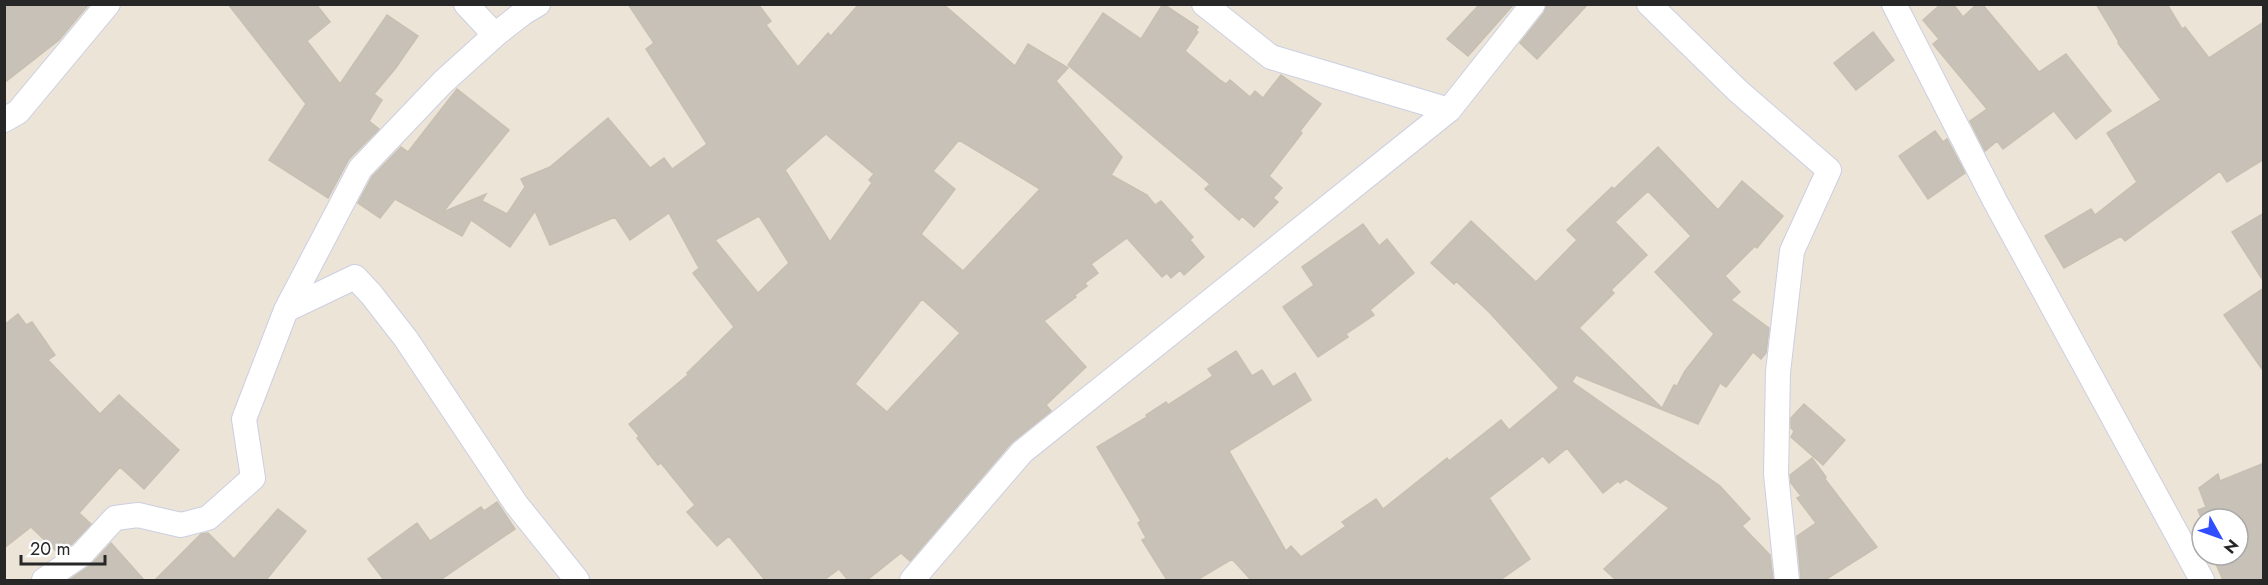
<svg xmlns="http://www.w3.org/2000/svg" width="2268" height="585" viewBox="0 0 2268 585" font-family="Jost,sans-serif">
	<rect width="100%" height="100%" fill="#ece4d7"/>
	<!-- building -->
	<path fill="#c7c1b7" stroke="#c7c0b1" stroke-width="1.5" fill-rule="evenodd" d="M4,4h85l-30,36 -55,43z
		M228,4h88l14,18 -23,19 33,43 47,-69 31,21 -23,33 -21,25 8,6 -13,21 10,8 -30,30 -21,39 -59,-38 37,-56z
		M628,4h130l13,17 -5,4 32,42 30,-34 3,3 28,-32h84l72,62 13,-22 40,24 -12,13 66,76 -11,18 36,20 8,10 6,-4 32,36 -3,3 14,17 -20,18 -4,-5 -9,8 -4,-5 -5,4 -35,-39 -36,26 7,9 -13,10 2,3 -12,9 1,2 -32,24 42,46 -40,38 5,6 -40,32 -101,118 -9,-8 -34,27h-19l-9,-11 -15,11h-59l-36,-44 -12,10 -30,-34 8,-7 -34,-42 -3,2 -21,-27 2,-2 -10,-12 60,-50 -2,-1 47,-46 -41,-54 6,-5 -30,-55 -39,27 -15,-23 -65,28 -15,-34 -25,36 -39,-27 -9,16 -67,-37 -15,19 -22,-15 14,-26 29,-30 7,5 49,-63 52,41 -66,82 43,-18 -4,7 25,13 18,-27 -4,-8 29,-12 58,-49 42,50 14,-10 8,11 35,-25 -61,-95 8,-6zM826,134l48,40 -5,6 3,3 -42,59 -45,-72zM959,140l81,49 -77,82 -42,-37 34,-45 -22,-18zM759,216l30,47 -31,30 -43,-53zM922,299l38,34 -73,79 -32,-28z
		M1163,4l35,23 -2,4 2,1 -13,19 35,29 6,4 4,-4 20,17 5,-6 8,7 18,-23 40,29 -21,27 2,2 -33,43 13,12 -9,10 5,4 -24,25 -12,-11 -3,4 -34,-31 5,-5 -142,-119 35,-52 38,26z
		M1480,4h34l-46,52 -21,-17z
		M1547,4h41l-51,55 -17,-16 24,-30z
		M1941,4h12l10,13 14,-13h5l57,68 27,-18 45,57 -35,28 -22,-28 -51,38 -6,-8 -12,10 -15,-30 17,-12 -54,-65 6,-5 -16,-19z
		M2096,4h71l15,25 3,-2 24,31 55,-36v137l-37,23 -7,-11 -95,70 -4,-5 -57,32 -19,-32 46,-27 4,6 42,-33 -30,-49 54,-33 -43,-57 1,-1z
		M1873,32l21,28 -38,30 -22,-27z
		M1935,131l8,11 4,-3 18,34 -37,26 -29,-43z
		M1658,147l60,63 24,-29 41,35 -26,32 -2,-2 -30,30 15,16 -9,8 38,28 -3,25 -5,6 -8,-7 -27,35 -6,-4 -22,41 -122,-49 -4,7 148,104 30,33 -8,7 28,29 3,25h-157l-12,-11 65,-61 -43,-29 -6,4 -2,-2 -15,12 -36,-45 -18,15 -6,-7 -54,42 41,61 -30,21h-249l-19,-21 -35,21h-30l-25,-40 4,-2 -8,-15 3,-2 -44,-74 50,-30 -1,-2 20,-13 2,3 45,-29 -5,-7 28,-18 16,25 10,-6 11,17 22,-14 16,27 -82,51 57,100 5,-5 10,11 45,-31 -4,-4 34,-23 7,10 64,-51 2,3 52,-41 8,10 50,-42 -70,-76 -33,-31 -2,3 -23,-21 40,-42 65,61 41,-42 -10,-10 45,-43 2,2zM1648,191l43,45 -36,36 59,62 -29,37 -8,15 -3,-1 -12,23 -83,-80 35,-35 -3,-3 36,-35 -32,-33z
		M2264,213v69l-32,-50z
		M1363,224l16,22 8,-7 27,34 -44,37 4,5 -28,19 2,3 -30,20 -35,-50 31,-22 -12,-18z
		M2264,288v84l-40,-57z
		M18,314l8,11 6,-3 23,33 -7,5 52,54 19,-19 60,55 -35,39 -24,-22 -41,46 12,11 -19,20 -14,9 -27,-26 -27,21v-223z
		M1804,404l41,36 -22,25 -32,-28 3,-6 -3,-3v-10z
		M1812,458l14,19 -1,2 52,68 -52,33h-24l-4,-44 19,-13 -19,-25 4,-2 -10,-13 -1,-8z
		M2264,463v117h-41l-11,-25h26v-36l-36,1 -4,-10 8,-3 -7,-19 19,-14 2,7z
		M497,502l18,27 -75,51h-56l-16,-21 49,-36 13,18 51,-34 3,4z
		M278,509l28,22 -40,49h-111l46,-46 7,-1 26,26z
		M111,543l33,37h-75l22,-15z"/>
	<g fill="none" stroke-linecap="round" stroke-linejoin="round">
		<!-- minor casing -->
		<g stroke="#cccfe3" stroke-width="26">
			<path id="minor" d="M466,4l29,31
				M1204,4l67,53 178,53
				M1649,4l89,87 91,79 -37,81 -14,121 -2,102 11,106
				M1894,4l101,197 207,379
				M4,120l14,-8 90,-108
				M286,310l69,-33 16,17 35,45 110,165 61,76
				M44,580l37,-25 34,-37 23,-3 43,10 27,-7 45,-40 -9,-59 42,-109 74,-141 83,-87 52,-47 28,-22 15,-9
				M912,580l110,-128 427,-342 84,-106"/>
		</g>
		<!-- minor -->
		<use href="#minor" stroke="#fff" stroke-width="24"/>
	</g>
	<!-- border -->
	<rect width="2268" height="585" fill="none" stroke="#272727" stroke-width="12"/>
	<!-- north arrow -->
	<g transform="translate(2220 537) rotate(130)"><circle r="28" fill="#ffffff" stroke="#a9a9a9" stroke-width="1.5"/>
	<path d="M0-4.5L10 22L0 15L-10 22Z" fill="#304eff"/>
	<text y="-9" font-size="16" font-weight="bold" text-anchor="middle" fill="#272727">N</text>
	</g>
	<!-- scale -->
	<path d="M21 555v9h84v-9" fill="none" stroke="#272727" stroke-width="3"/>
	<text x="30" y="555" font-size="18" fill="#272727" stroke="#ffffff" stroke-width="4.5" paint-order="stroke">20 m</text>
</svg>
